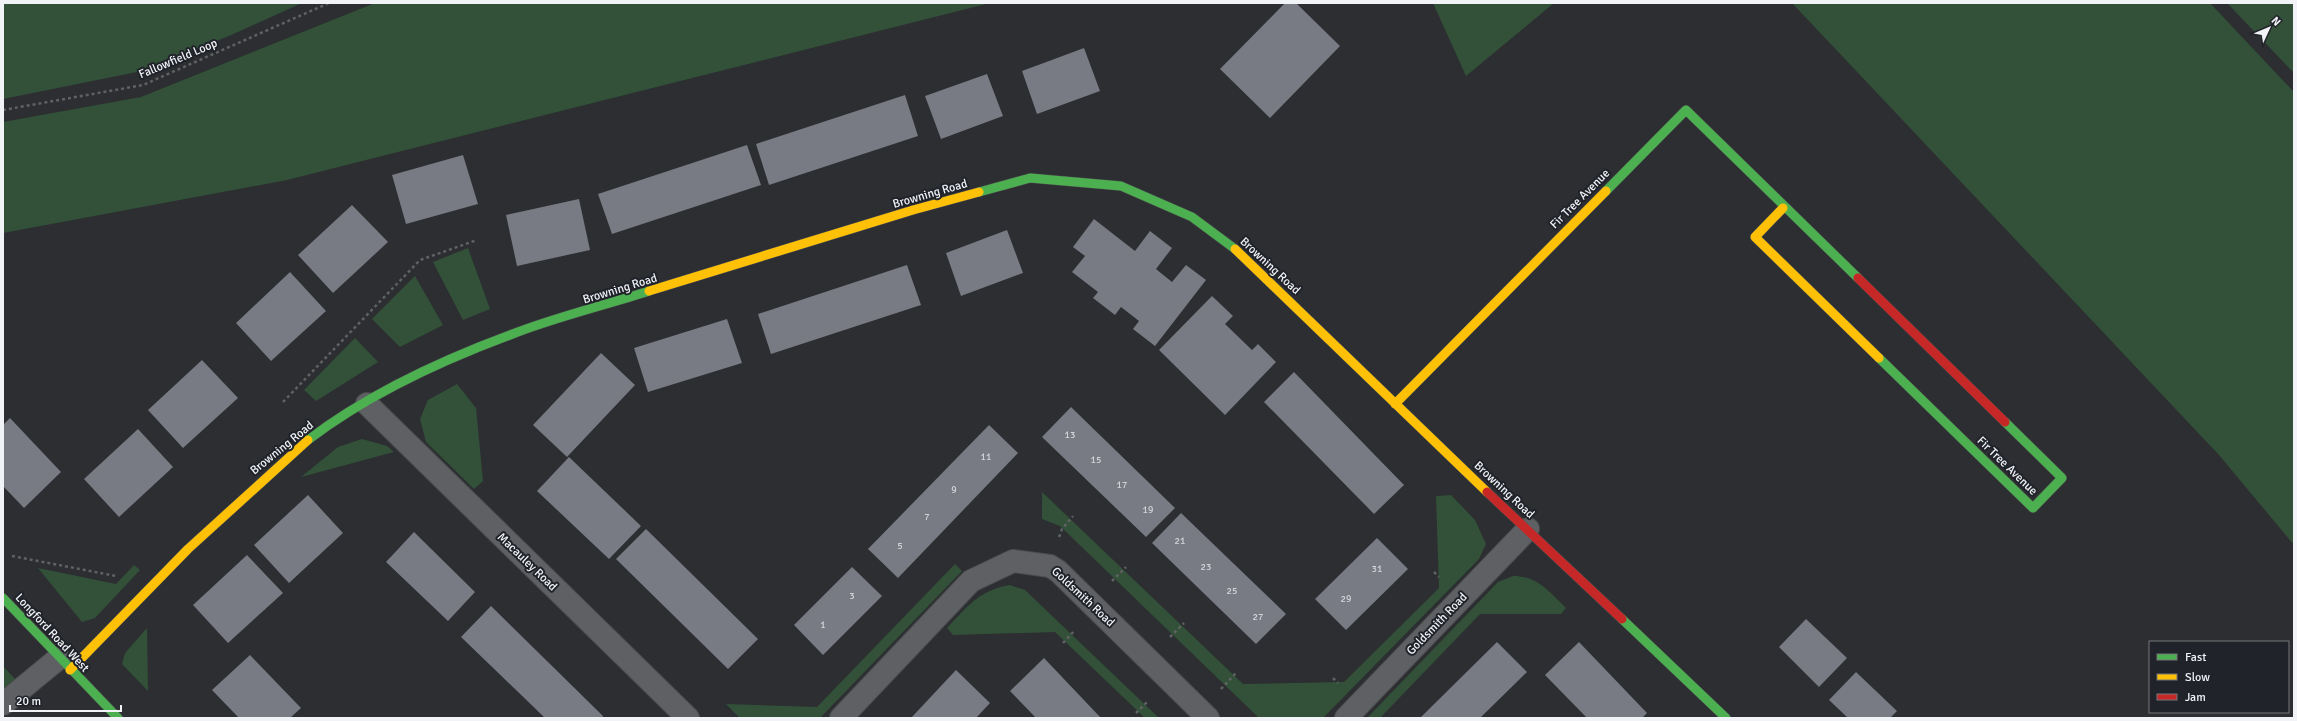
<svg xmlns="http://www.w3.org/2000/svg" width="2297" height="721" viewBox="0 0 2297 721" font-family="Signika,sans-serif">
	<rect width="100%" height="100%" fill="#2c2e31"/>
	<!-- green -->
	<path fill="#325138" d="M3,3h299l-73,33 -92,36 -134,27z
		M375,3h615l-703,177 -284,53v-111l138,-25z
		M1433,3h121l-88,73z
		M1792,3h418l84,89v453l-75,-90z
		M2227,3h67v70z
		M468,248l22,61 -27,11 -30,-58z
		M415,276l28,49 -43,22 -28,-28z
		M355,338l23,24 -62,39 -12,-11z
		M457,384l19,24 7,73 -9,8 -48,-47 -6,-23 8,-19z
		M362,439l25,7 7,6 -93,25 37,-30z
		M1042,492l201,192 101,-2 95,-94 -3,-92 15,-1 24,25 11,24 -7,15 -156,159h-64l-199,-192 -18,-7z
		M955,564l7,7 -142,147h-80l-14,-14 91,3z
		M134,565l6,5 -45,48 -13,4 -44,-54 78,16z
		M1513,576c25,0 35,15 53,32l-5,6h-81l-100,104h-13l131,-136z
		M1010,585l15,5 134,128h-14l-90,-86 -102,3 -6,-7c20,-21 32,-38 63,-43z
		M147,628l1,63 -26,-27 3,-11z
		M3,666l13,14 -13,10z"/>
	<!-- building -->
	<path fill="#787a84" d="M1285,3h11l44,43 -70,72 -50,-49z
		M1084,48l16,43 -63,23 -15,-43z
		M987,74l16,42 -62,23 -16,-43z
		M905,95l13,41 -149,49 -13,-41z
		M747,145l14,40 -149,49 -14,-40z
		M463,155l15,49 -72,20 -14,-49z
		M579,199l11,51 -73,16 -11,-51z
		M352,205l36,37 -55,51 -35,-38z
		M1094,219l41,32 15,-20 22,17 -16,21 16,13 14,-17 20,15 -51,66 -22,-17 6,-8 -18,-14 -6,8 -22,-17 5,-6 -26,-20 13,-16 -12,-9z
		M1007,230l16,43 -62,23 -15,-43z
		M907,265l14,40 -150,49 -13,-40z
		M290,272l36,39 -55,50 -35,-38z
		M1212,296l21,20 -8,8 27,26 6,-6 18,18 -51,53 -66,-65z
		M727,319l15,44 -94,29 -14,-44z
		M601,353l34,32 -68,72 -34,-32z
		M202,360l36,38 -55,50 -35,-38z
		M1294,372l110,113 -30,29 -110,-112z
		M1071,407l104,101 -29,29 -104,-100z
		M10,418l51,54 -37,36 -21,-22v-61z
		M989,425l29,28 -120,125 -30,-29z
		M138,429l35,38 -54,50 -35,-38z
		M569,457l72,69 -32,33 -72,-68z
		M308,495l35,38 -54,50 -35,-38z
		M1181,513l105,101 -30,30 -104,-101z
		M646,529l112,110 -30,30 -112,-110z
		M414,532l61,60 -27,29 -62,-59z
		M1377,538l31,31 -62,61 -31,-31z
		M247,555l36,38 -55,50 -35,-38z
		M852,567l30,29 -59,59 -29,-30z
		M491,606l112,110 -1,2h-57l-84,-81z
		M1806,619l41,39 -28,29 -40,-40z
		M1497,642l30,30 -47,46h-60z
		M1579,642l68,71 -5,5h-55l-42,-43z
		M250,655l51,53 -11,10h-51l-27,-28z
		M1044,658l57,60h-65l-26,-27z
		M956,670l34,33 -14,15h-65z
		M1856,672l41,39 -7,7h-42l-19,-18z"/>
	<g fill="none" stroke-linecap="round" stroke-linejoin="round">
		<!-- street casing -->
		<g stroke="#494b4d" stroke-width="24">
			<path id="street" d="M367,404l321,314
				M3,704l56,-46
				M841,718l130,-137 42,-20 37,5 8,5 150,147
				M1346,718l182,-189"/>
		</g>
		<!-- fast casing -->
		<g stroke="#494b4d" stroke-width="10">
			<path id="fast" d="M1606,191l80,-81 172,168
				M979,192l51,-14 91,8 71,31 43,32
				M1879,358l154,150 29,-30 -57,-56
				M308,440c59,-45 132,-79 202,-105 45,-18 93,-29 139,-44
				M3,598l115,120
				M1622,619l104,99"/>
		</g>
		<!-- slow casing -->
		<g stroke="#494b4d" stroke-width="10">
			<path id="slow" d="M1783,208l-28,29 124,121
				M1235,249l252,243
				M649,291l264,-81 66,-18
				M1395,404l211,-213
				M70,670l118,-121 120,-109"/>
		</g>
		<!-- jam casing -->
		<g stroke="#494b4d" stroke-width="10">
			<path id="jam" d="M1858,278l147,144
				M1487,492l135,127"/>
		</g>
		<!-- path -->
		<path stroke="#606163" stroke-width="2.5" stroke-dasharray="3 3" stroke-linecap="butt" d="M3,110l140,-25 186,-82
			M283,402l137,-142 57,-20
			M1059,537l3,-8 11,-13
			M12,556l104,20
			M1434,572l5,5
			M1112,581l14,-14
			M1170,637l14,-14
			M1063,643l12,-13
			M1333,678l5,5
			M1221,689l15,-16
			M1136,713l11,-11"/>
		<!-- street -->
		<use href="#street" stroke="#5f6063" stroke-width="22"/>
		<!-- fast -->
		<use href="#fast" stroke="#4caf50" stroke-width="9"/>
		<!-- slow -->
		<use href="#slow" stroke="#ffc107" stroke-width="9"/>
		<!-- jam -->
		<use href="#jam" stroke="#c62828" stroke-width="9"/>
	</g>
	<g text-anchor="middle" dominant-baseline="central" stroke-width="4" stroke-linejoin="round" paint-order="stroke">
		<!-- number labels -->
		<g font-size="10" fill="#d3d5da">
			<text x="1070" y="435">13</text>
			<text x="986" y="457">11</text>
			<text x="1096" y="460">15</text>
			<text x="1122" y="485">17</text>
			<text x="954" y="490">9</text>
			<text x="1148" y="510">19</text>
			<text x="927" y="517">7</text>
			<text x="1180" y="541">21</text>
			<text x="900" y="546">5</text>
			<text x="1206" y="567">23</text>
			<text x="1377" y="569">31</text>
			<text x="1232" y="591">25</text>
			<text x="852" y="596">3</text>
			<text x="1346" y="599">29</text>
			<text x="1258" y="617">27</text>
			<text x="823" y="625">1</text>
		</g>
		<!-- street labels -->
		<g font-size="12" fill="#f1f3f7" stroke="#202329">
			<text transform="translate(178 59) rotate(-23)">Fallowfield Loop</text>
			<text transform="translate(930 194) rotate(-16)">Browning Road</text>
			<text transform="translate(1580 199) rotate(-45)">Fir Tree Avenue</text>
			<text transform="translate(1270 266) rotate(43)">Browning Road</text>
			<text transform="translate(620 289) rotate(-17)">Browning Road</text>
			<text transform="translate(282 448) rotate(-39)">Browning Road</text>
			<text transform="translate(2007 466) rotate(44)">Fir Tree Avenue</text>
			<text transform="translate(1504 490) rotate(43)">Browning Road</text>
			<text transform="translate(527 562) rotate(44)">Macauley Road</text>
			<text transform="translate(1083 597) rotate(43)">Goldsmith Road</text>
			<text transform="translate(1437 624) rotate(-46)">Goldsmith Road</text>
			<text transform="translate(52 633) rotate(47)">Longford Road West</text>
		</g>
	</g>
	<!-- border -->
	<rect width="2297" height="721" fill="none" stroke="#f1f3f7" stroke-width="8"/>
	<!-- legend -->
	<rect x="2149" y="641" width="140" height="72" fill="#202329" stroke="#74767b"/>
	<rect x="2157" y="654" width="20" height="6" fill="#4caf50" stroke="#74767b"/>
	<text x="2185" y="661" font-size="12" fill="#f1f3f7">Fast</text>
	<rect x="2157" y="674" width="20" height="6" fill="#ffc107" stroke="#74767b"/>
	<text x="2185" y="681" font-size="12" fill="#f1f3f7">Slow</text>
	<rect x="2157" y="694" width="20" height="6" fill="#c62828" stroke="#74767b"/>
	<text x="2185" y="701" font-size="12" fill="#f1f3f7">Jam</text>
	<!-- north arrow -->
	<g transform="translate(2269 28) rotate(46)" stroke="#202329" stroke-width="3" paint-order="stroke">
	<path d="M0-3L7 15L0 10L-7 15Z" fill="#f1f3f7"/>
	<text y="-6" font-size="11" font-weight="bold" text-anchor="middle" fill="#f1f3f7">N</text>
	</g>
	<!-- scale -->
	<path d="M10 705v6h111v-6" fill="none" stroke="#f1f3f7" stroke-width="2"/>
	<text x="16" y="705" font-size="12" fill="#f1f3f7" stroke="#202329" stroke-width="3" paint-order="stroke">20 m</text>
</svg>
